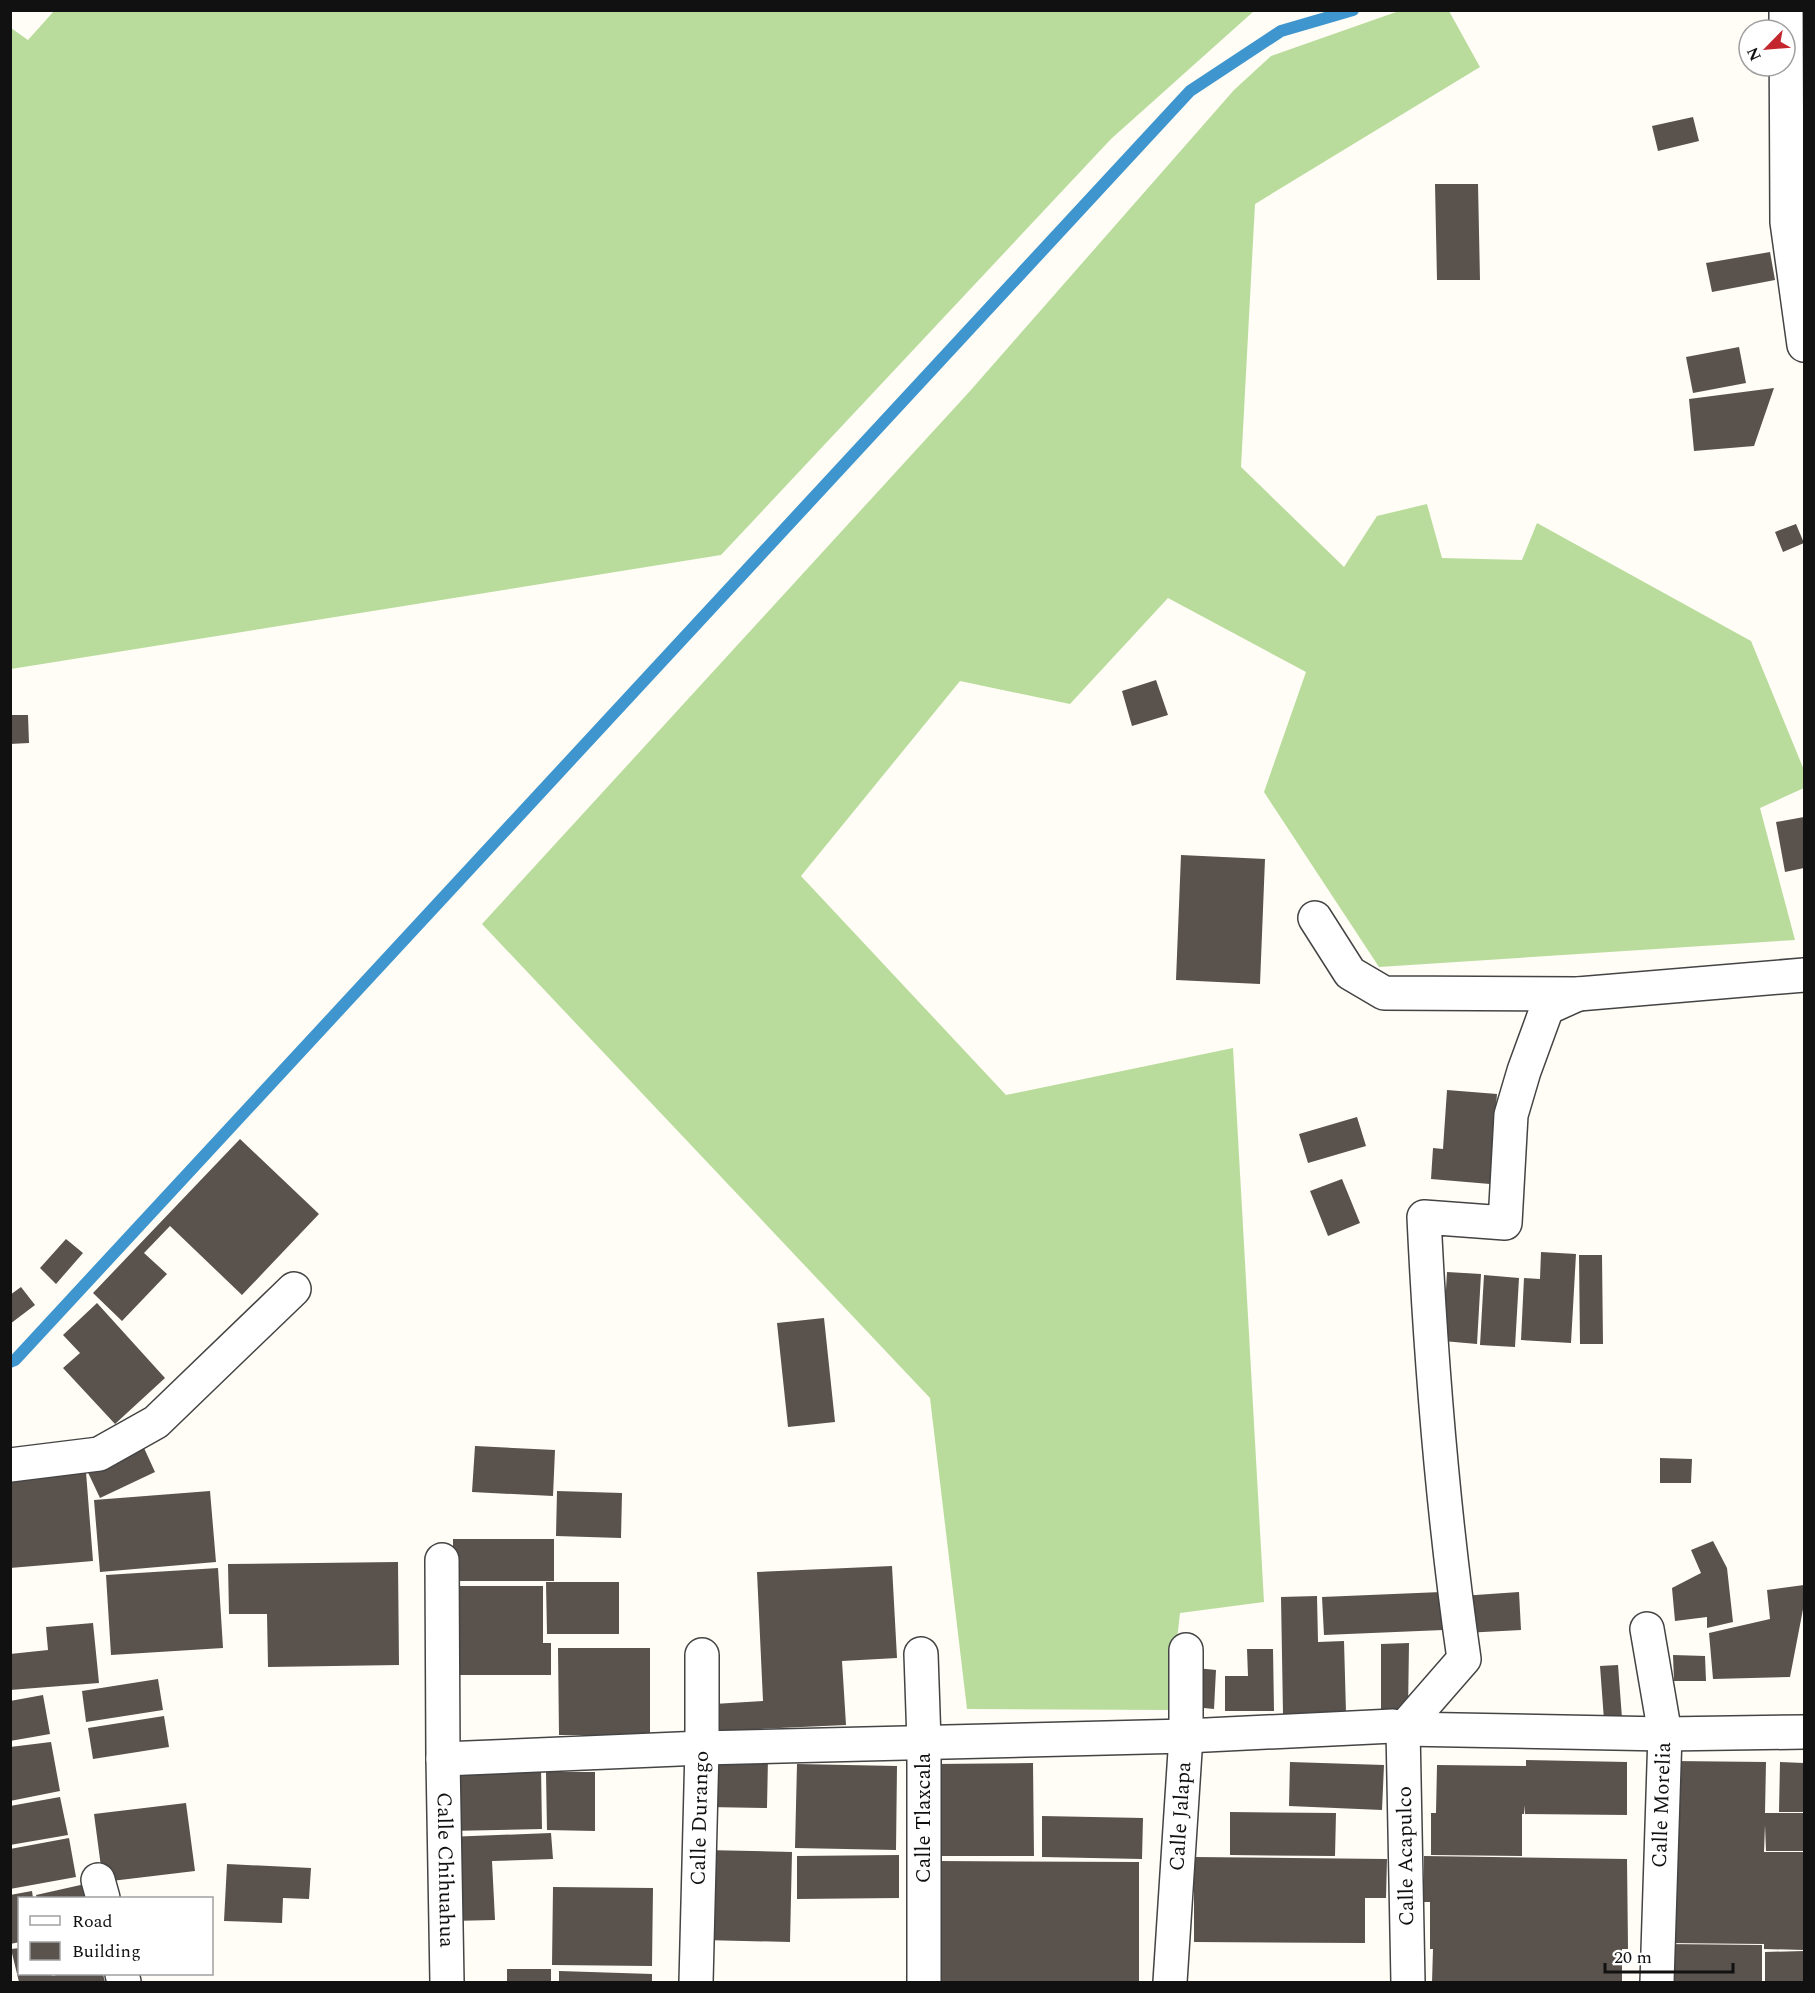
<svg xmlns="http://www.w3.org/2000/svg" width="1815" height="1993" viewBox="0 0 1815 1993" font-family="Spectral,serif">
	<rect width="100%" height="100%" fill="#fffdf5"/>
	<!-- forest -->
	<path fill="#b9dc9c" d="M54,11v-1l1200,1 -143,128 -390,416 -710,114v-641l17,12z
		M1399,11h50l31,56 -225,137 -14,263 103,100 33,-51 50,-12 15,54 80,2 15,-37 214,118 53,129v18l-44,20 35,132 -416,27 -115,-175 42,-120 -138,-74 -98,106 -110,-23 -159,195 205,219 227,-47 31,554 -84,11 -11,97 -202,-1 -37,-311 -448,-474 488,-533 264,-301 37,-34z"/>
	<g fill="none" stroke-linecap="round" stroke-linejoin="round">
		<!-- stream -->
		<path stroke="#3f96cf" stroke-width="12" d="M10,1362l5,-2 1175,-1269 91,-60 72,-21"/>
	</g>
	<!-- building -->
	<path fill="#5a524d" d="M1693,117l6,24 -41,10 -6,-25z
		M1435,184h43l2,96h-43z
		M1770,252l5,28 -63,12 -6,-29z
		M1739,347l7,36 -53,10 -7,-36z
		M1774,388l-20,58 -60,5 -5,-52z
		M1796,524l8,19 -21,9 -8,-20z
		M1156,680l12,35 -36,11 -10,-35z
		M10,715h18l1,28 -19,1z
		M1804,817v51l-19,4 -9,-50z
		M1181,855l84,4 -5,125 -84,-4z
		M1447,1090l50,4 -7,90 -59,-5 2,-31 10,1z
		M1357,1117l9,29 -58,17 -9,-29z
		M240,1139l79,75 -77,81 -72,-69 -26,27 23,21 -45,47 -29,-28z
		M1342,1179l18,44 -32,13 -18,-45z
		M66,1239l17,14 -27,31 -16,-16z
		M1541,1252l35,2 -5,89 -50,-3 3,-62 16,1z
		M1579,1255h23l1,89h-23z
		M1447,1272l34,2 -4,70 -34,-3z
		M1484,1275l35,3 -4,69 -35,-2z
		M21,1287l14,18 -25,19v-29z
		M97,1303l68,75 -50,46 -52,-56 17,-15 -17,-18z
		M824,1318l11,104 -47,5 -11,-104z
		M139,1437l16,35 -55,26 -16,-34z
		M475,1446l80,4 -2,46 -81,-4z
		M1660,1458l32,1 -1,24h-31z
		M86,1472l7,89 -83,7v-89z
		M210,1491l6,71 -116,10 -6,-72z
		M557,1491l65,2 -1,45 -65,-2z
		M453,1539h101v42h-101z
		M1713,1541l14,27 6,54 -26,6v-11l-32,4 -3,-33 29,-15 -10,-23z
		M398,1562l1,103 -131,2 -1,-53h-38l-1,-50z
		M892,1566l5,92 -55,3 4,64 -131,6 -1,-27 49,-3 -6,-129z
		M218,1568l5,80 -112,7 -5,-80z
		M546,1582h73v52h-72z
		M1804,1585v19l-14,73 -77,2 -4,-46 61,-14 -3,-29z
		M455,1586h88v57h8v32h-96z
		M1441,1592l2,38 -119,5 -2,-38z
		M1519,1592l2,38 -57,3 -3,-37z
		M1317,1596l1,46 26,-1 2,72 -63,1 -2,-117z
		M93,1623l6,60 -89,7v-36l38,-4 -2,-23z
		M1409,1643l-1,69 -27,-1v-67z
		M558,1648h92v87h-91z
		M1247,1649h26l1,62h-49v-35h23z
		M1673,1655l32,1 1,25h-32z
		M1618,1665l4,53 -18,2 -4,-54z
		M1196,1668l20,2 -2,39 -20,-2z
		M158,1679l5,31 -77,12 -4,-31z
		M43,1695l7,39 -40,7v-40z
		M164,1716l5,31 -76,12 -5,-31z
		M51,1742l9,49 -50,10v-54z
		M708,1758h60l-1,50 -59,-1z
		M1526,1760l101,2v53l-102,-1 -1,-9v9h-2v42l-91,-1v-42h5l1,-48 89,1z
		M1673,1761l93,1 -1,51h39v38h-38l-1,-26 -1,27h40v98l-40,-1v-5l-97,-1 7,-94 6,1 -10,-1z
		M1290,1762l94,3 -2,45 -93,-4z
		M1780,1762l24,1v49h-25z
		M1033,1763l1,93h-98l-1,-92z
		M797,1764l100,2 -1,84 -101,-2z
		M541,1767l1,62 -94,2 -2,-62z
		M546,1772h49v59l-48,-1z
		M60,1797l8,38 -58,10v-39z
		M186,1803l9,68 -92,11 -9,-68z
		M1230,1812l106,1 -1,43 -105,-1z
		M1042,1816l101,2 -1,41 -100,-2z
		M551,1833l2,26 -61,2 3,59 -44,1 -4,-84z
		M69,1838l7,39 -66,12v-40z
		M705,1850l87,2 -2,90 -87,-2z
		M899,1855v43l-102,1v-43z
		M1424,1856l203,3 1,90h-6v33h-190l1,-33h-3v-47h-6z
		M1194,1857l193,2 -1,39h-21v45l-171,-1z
		M937,1861l202,1v120h-201z
		M227,1864l84,4 -2,31 -26,-1 -1,25 -58,-2z
		M85,1884l3,14h-51l-1,-3z
		M553,1887l100,1 -1,78 -100,-1z
		M32,1891l1,7h-13v44l-10,2v-49z
		M1666,1944l96,1v37h-96z
		M20,1948v26h32v2l10,-2h41l2,8h-86l-8,-33z
		M1804,1951v31h-39v-30z
		M507,1969h44v13h-44z
		M559,1971l93,3v8h-93z"/>
	<g fill="none" stroke-linecap="round" stroke-linejoin="round">
		<!-- minor casing -->
		<g stroke="#444" stroke-width="36">
			<g id="minor">
				<path d="M1786,10l1,212 17,123"/>
				<path d="M1315,918l35,55 34,20 194,1 226,-19"/>
				<path d="M10,1465l89,-11 57,-32 138,-133"/>
				<path id="s1" d="M442,1560l1,199 4,223"/>
				<path d="M1647,1629l18,105 -8,248"/>
				<path d="M921,1654l3,88v240"/>
				<path d="M443,1759l259,-11 484,-12 207,-10 10,3 262,5 139,-2"/>
				<path d="M98,1880l5,18"/>
				<path d="M122,1974l2,8"/>
				<path id="s2" d="M696,1982l6,-234v-93"/>
				<path id="s3" d="M1170,1982l16,-246v-86"/>
				<path d="M1408,1982l-5,-253 61,-70c-21,-146 -33,-294 -40,-442l81,6 6,-108 13,-44 23,-63 31,-14"/>
			</g>
		</g>
		<!-- minor -->
		<use href="#minor" stroke="#fff" stroke-width="33"/>
	</g>
	<g text-anchor="middle" dominant-baseline="central" stroke-width="6" stroke-linejoin="round" paint-order="stroke">
		<!-- street labels -->
		<g font-size="21" fill="#111" stroke="#fff">
			<text transform="translate(1662 1805) rotate(-88)">Calle Morelia</text>
			<text stroke="none"><textPath href="#s3" startOffset="166">Calle Jalapa</textPath></text>
			<text transform="translate(924 1818) rotate(-90)">Calle Tlaxcala</text>
			<text stroke="none"><textPath href="#s2" startOffset="164">Calle Durango</textPath></text>
			<text transform="translate(1406 1856) rotate(-91)">Calle Acapulco</text>
			<text stroke="none"><textPath href="#s1" startOffset="310">Calle Chihuahua</textPath></text>
		</g>
	</g>
	<!-- border -->
	<rect width="1815" height="1993" fill="none" stroke="#111111" stroke-width="24"/>
	<!-- legend -->
	<rect x="18" y="1897" width="195" height="78" fill="#ffffff" stroke="#a0a0a0" stroke-width="1.5"/>
	<rect x="30" y="1916" width="30" height="9" fill="#ffffff" stroke="#a0a0a0" stroke-width="1.5"/>
	<text x="72" y="1927" font-size="18" fill="#111111">Road</text>
	<rect x="30" y="1942" width="30" height="18" fill="#5a524d" stroke="#a0a0a0" stroke-width="1.5"/>
	<text x="72" y="1957" font-size="18" fill="#111111">Building</text>
	<!-- north arrow -->
	<g transform="translate(1767 48) rotate(245)"><circle r="28" fill="#ffffff" stroke="#a0a0a0" stroke-width="1.5"/>
	<path d="M0-4.5L10 22L0 15L-10 22Z" fill="#c4262e"/>
	<text y="-9" font-size="16" font-weight="bold" text-anchor="middle" fill="#111111">N</text>
	</g>
	<!-- scale -->
	<path d="M1605 1963v9h128v-9" fill="none" stroke="#111111" stroke-width="3"/>
	<text x="1614" y="1963" font-size="18" fill="#111111" stroke="#ffffff" stroke-width="4.5" paint-order="stroke">20 m</text>
</svg>
